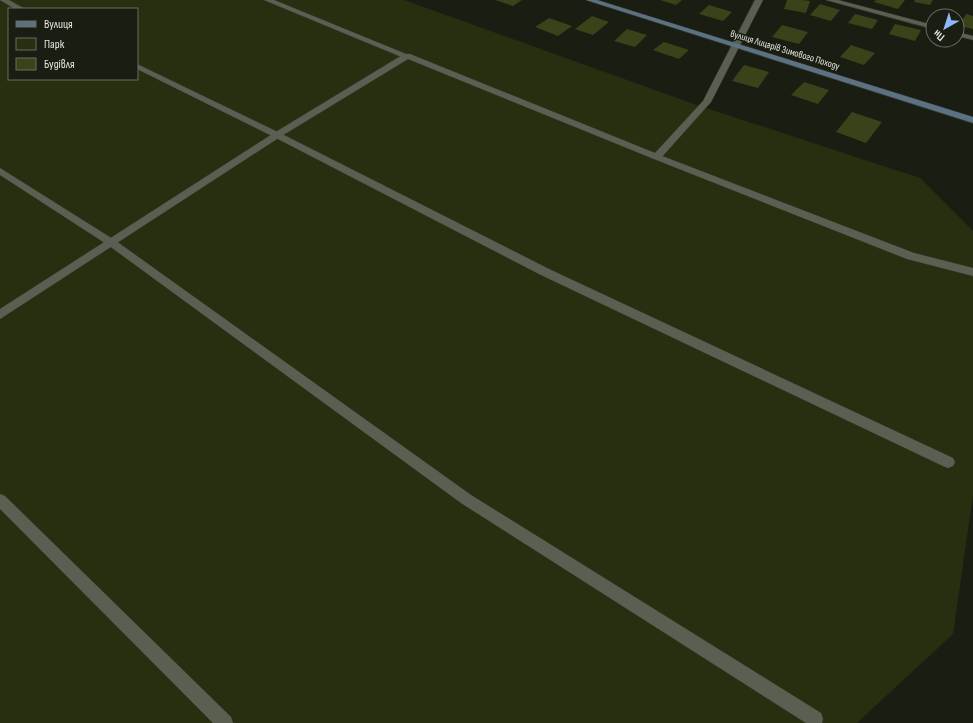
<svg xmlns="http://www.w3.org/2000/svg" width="973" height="723" viewBox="0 0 973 723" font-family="'Sofia Sans Condensed',sans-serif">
	<rect width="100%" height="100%" fill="#1a1d12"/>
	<!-- green -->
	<path fill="#272f11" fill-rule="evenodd" d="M0,0h404l290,104 226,74 53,53v264l-20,139 -96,89h-857zM9,9h128v70h-128z"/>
	<!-- building -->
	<path fill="#384319" d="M495,0h27l-9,6z
		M660,0h22l-6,5z
		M787,0h15l8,1 -4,12 -22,-4z
		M876,0h29l-7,9 -24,-7z
		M915,0h18l-3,5 -16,-3z
		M820,4l20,6 -9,11 -21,-6z
		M709,5l23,7 -9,9 -24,-7z
		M855,14l23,6 -6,9 -24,-6z
		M966,14l7,2v13l-14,-3z
		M592,16l17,6 -16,13 -18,-6z
		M549,18l23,8 -14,10 -23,-9z
		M895,24l26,6 -6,11 -26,-7z
		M782,25l26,7 -9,12 -27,-7z
		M627,29l20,6 -12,12 -21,-6z
		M664,42l25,8 -10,9 -26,-9z
		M851,45l24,8 -11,12 -24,-8z
		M744,65l25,7 -11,16 -26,-7z
		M804,82l25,8 -11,14 -27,-9z
		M852,112l30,10 -16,21 -30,-11z"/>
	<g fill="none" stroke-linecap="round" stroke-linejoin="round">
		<!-- lane casing -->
		<g stroke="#363831" stroke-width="1">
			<path id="lane" d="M0,0h9l16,9h-10z
				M264,0h10l137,56 -4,2h-3z
				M137,64l143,69 269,136 404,189 2,4 -2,4 -5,2 -5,-2 -402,-191 -267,-138 -137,-68z
				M657,154l257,99 59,15v8l-66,-17 -253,-100 -2,-2 2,-2z
				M0,168l116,73 355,254 350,218 2,6 -1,4h-16l-345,-220 -353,-258 -108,-70z
				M0,494l5,2 226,221 2,6h-20l-213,-214z"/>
		</g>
		<!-- street casing -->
		<g stroke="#363831" stroke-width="1">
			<path id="street" d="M755,0h8l-52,102 -51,57h-6l-246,-100 -128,78 -280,182v-10l274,-176 130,-79h6l245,99 48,-52z
				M826,0h12l95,25v4z
				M957,32l16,4v4l-16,-4z"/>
		</g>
		<!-- secondary casing -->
		<g stroke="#363831" stroke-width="1">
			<path id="secondary" d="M586,0h11l376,117v6z"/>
		</g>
		<!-- lane -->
		<use href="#lane" fill="#5a5f51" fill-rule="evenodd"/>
		<!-- street -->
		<use href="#street" fill="#5a5f51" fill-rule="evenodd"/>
		<!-- secondary -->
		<use href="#secondary" fill="#5c7182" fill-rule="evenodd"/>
	</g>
	<g text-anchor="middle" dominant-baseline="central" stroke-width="3" stroke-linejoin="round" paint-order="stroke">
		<!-- far-street labels -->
		<g font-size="10" fill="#e3e5dd" stroke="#1a1d12">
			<text transform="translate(785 50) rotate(17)">вулиця Лицарів Зимового Походу</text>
		</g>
	</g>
	<!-- legend -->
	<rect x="8" y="8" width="130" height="72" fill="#1a1d12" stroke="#6a6d63"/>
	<rect x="16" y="21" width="20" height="6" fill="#5c7182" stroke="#6a6d63"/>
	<text x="44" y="28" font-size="12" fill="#e3e5dd">Вулиця</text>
	<rect x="16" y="38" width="20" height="12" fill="#272f11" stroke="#6a6d63"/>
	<text x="44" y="48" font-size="12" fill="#e3e5dd">Парк</text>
	<rect x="16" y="58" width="20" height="12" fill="#384319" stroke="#6a6d63"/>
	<text x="44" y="68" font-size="12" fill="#e3e5dd">Будівля</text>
	<!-- north arrow -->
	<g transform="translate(945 28) rotate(219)"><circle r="19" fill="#1a1d12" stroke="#6a6d63"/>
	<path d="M0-3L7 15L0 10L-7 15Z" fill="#8cb9fc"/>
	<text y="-6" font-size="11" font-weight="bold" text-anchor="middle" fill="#e3e5dd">Пн</text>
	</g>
</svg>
